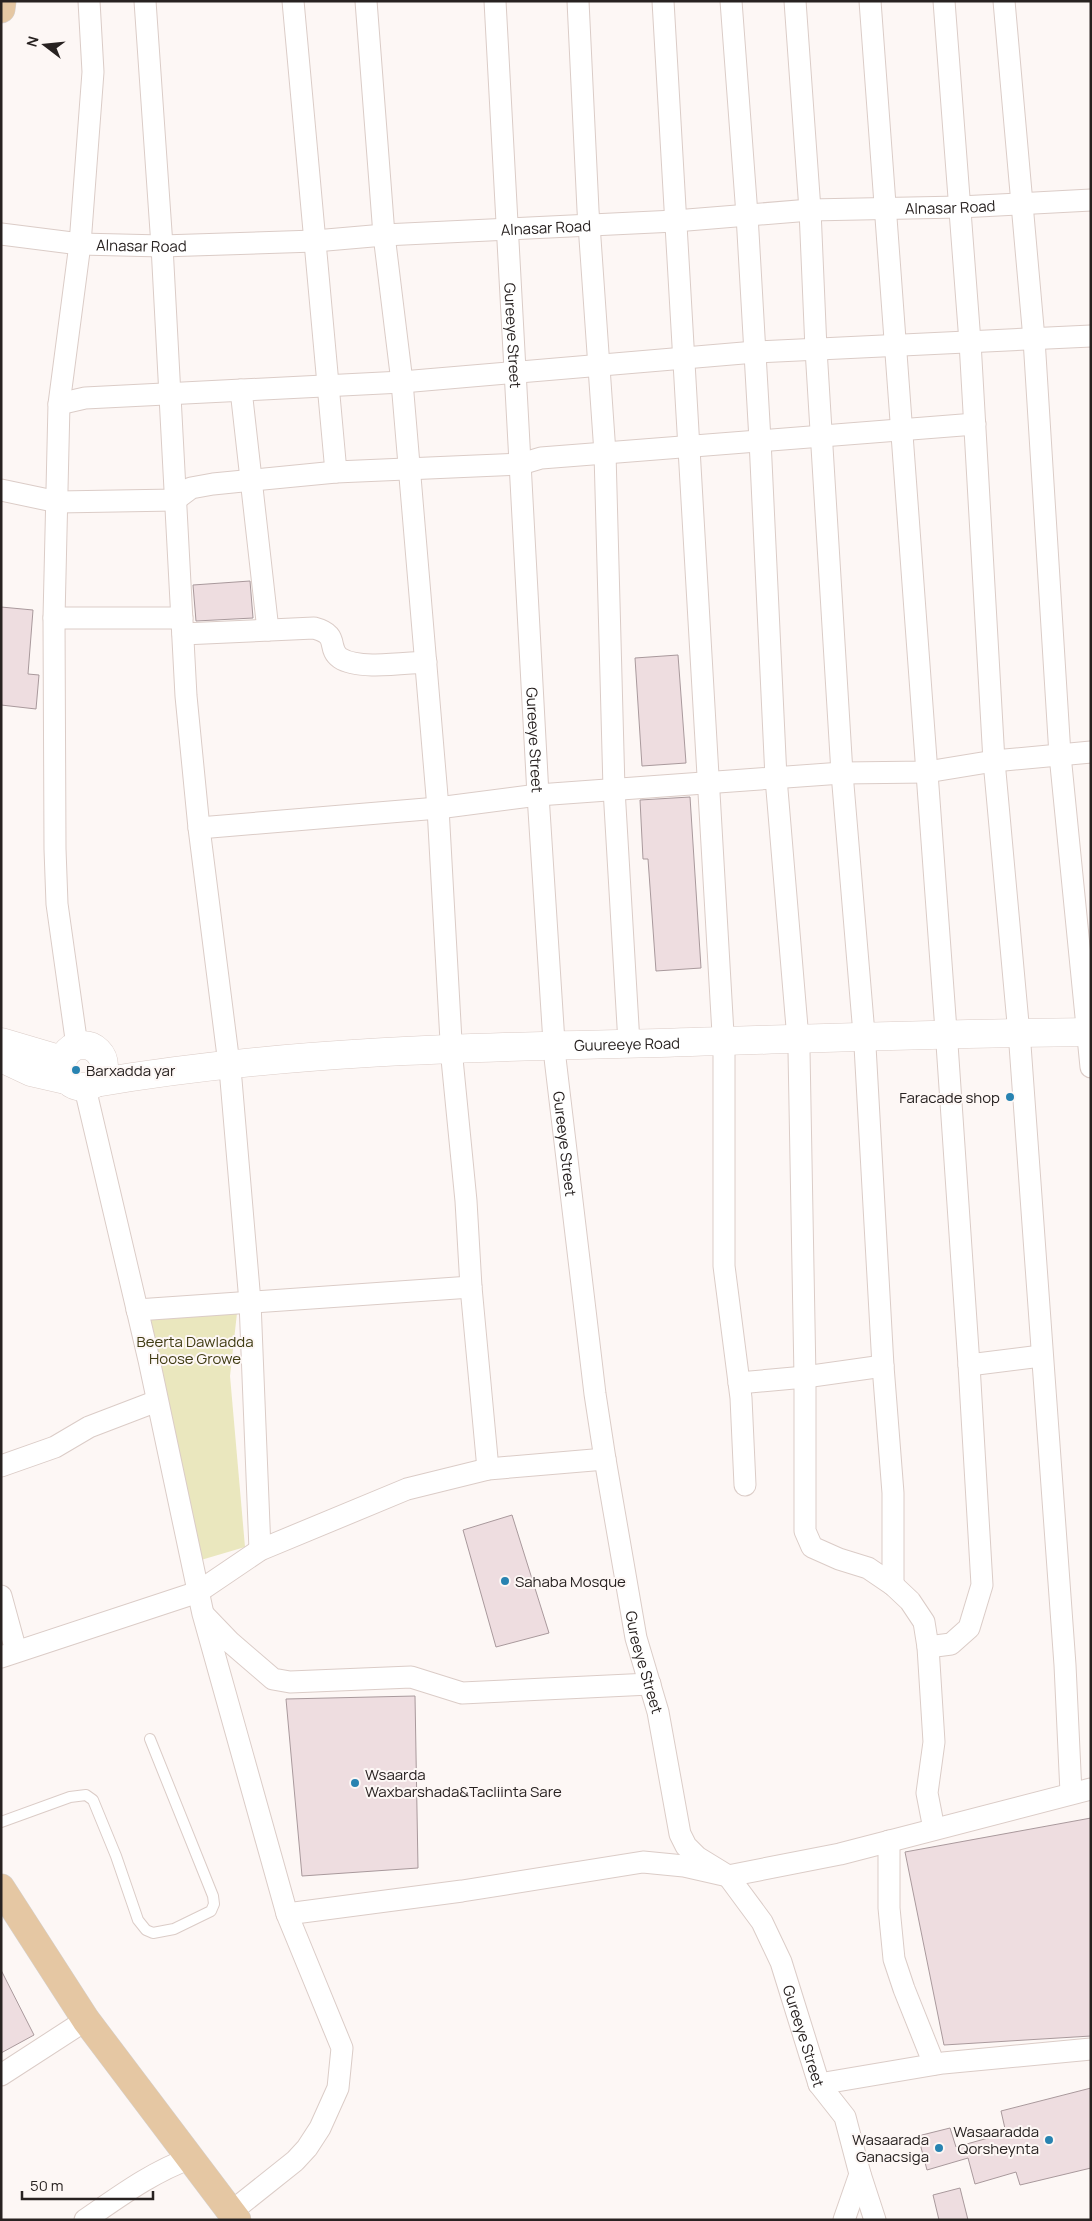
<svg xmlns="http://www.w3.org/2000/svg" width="1092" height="2221" viewBox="0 0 1092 2221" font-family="Manrope,sans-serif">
	<rect width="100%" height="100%" fill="#fdf7f5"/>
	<!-- green -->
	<path fill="#eae7be" d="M149,1311l88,2 -7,63 15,171 -44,13z"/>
	<!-- building -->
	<path fill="#eedde0" stroke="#a9999c" d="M250,581l3,37 -57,3 -3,-36z
		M1,607l32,3 -5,64 11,1 -3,34 -35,-4z
		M678,655l8,108 -44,3 -7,-108z
		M690,797l11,171 -45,3 -8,-112h-5l-3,-59z
		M512,1515l37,118 -53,14 -33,-117z
		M415,1696l3,172 -116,8 -16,-177z
		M1091,1818v218l-147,9 -39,-193z
		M1,1970l33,65 -33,18z
		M1091,2088v80l-71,17 -4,-13 -41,12 -7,-26 -41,12 -9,-34 32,-8 6,19 50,-14 -5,-22z
		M960,2188l8,32h-29l-6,-25z"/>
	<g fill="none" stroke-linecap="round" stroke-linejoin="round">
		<!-- lane casing -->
		<g stroke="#dbccc7" stroke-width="12">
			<path id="lane" d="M1,1822l69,-25 16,-2 7,5 23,56 22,64 8,10 7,3 21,-4 37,-18 3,-7 -1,-8 -63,-157"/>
		</g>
		<!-- street casing -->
		<g stroke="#dbccc7" stroke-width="23">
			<g id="street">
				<path d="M145,1l17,245 24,450 13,132 32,252 19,222 10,248"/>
				<path d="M293,1l43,471"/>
				<path d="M366,1l18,234 18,147 36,426 14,251 14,142 5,86 17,182"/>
				<path id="s1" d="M495,1l43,794 17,263 40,336 10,65 31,179 22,74 22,122 6,12 11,11 31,19 34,46 19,40 38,122 26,33 15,57 15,46"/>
				<path d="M578,1l10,209 17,243 9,336 15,254"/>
				<path d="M663,1l61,1050v215l17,132 4,87"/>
				<path d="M731,1l16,214 13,225 16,338 23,273 6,326v154l7,16 27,12 29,9 25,17 17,16 14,21 4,25 6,95 -7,51 7,36"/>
				<path d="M795,1l15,209 6,139 26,424 23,273 18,320 10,127v92"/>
				<path d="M870,1l77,1043 22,321 13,220 -13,43 -18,16 -23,3"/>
				<path d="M944,1l26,341 24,419 26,284 45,620 6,128"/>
				<path d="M1004,1l30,338 26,416 31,312"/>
				<path id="s2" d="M1,234l79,10 82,2 153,-5 69,-6 291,-14 135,-11 150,-3 131,-7"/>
				<path d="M241,390l27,240"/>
				<path d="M59,404l26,-6 317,-16 353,-30 336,-16"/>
				<path d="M1,490l57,12 117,-2 16,-12 22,-4 123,-12 185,-8 20,-6 64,-5 370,-29"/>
				<path d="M54,618h128"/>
				<path d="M183,634l131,-6c27,7 12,20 26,30 18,12 64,5 86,4"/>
				<path d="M199,828l239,-20 100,-13 304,-22 85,-1 67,-11 97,-9"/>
				<path d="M77,1046l-20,-142 -2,-55 -1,-231 5,-214 21,-160 13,-172 -4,-71"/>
				<path d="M85,1088l64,272 54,254 84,300 55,134 -4,40 -18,40 -13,20 -12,13 -64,51"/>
				<path d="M137,1310l334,-23"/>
				<path d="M969,1365l72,-9"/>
				<path d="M739,1383l66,-6 78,-11"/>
				<path d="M1,1466l54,-19 34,-20 68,-26"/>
				<path d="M1,1596l15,55"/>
				<path d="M205,1616l25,26 43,37 17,3 121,-5 51,16 188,-9"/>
				<path d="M1,1657l197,-65 62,-42 147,-61 81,-20 117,-10"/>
				<path d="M889,1841v67l5,51 10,30 30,75"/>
				<path d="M287,1914l175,-23 181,-29 41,4 44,10 112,-22 251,-65"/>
				<path d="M1,2075l85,-55"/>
				<path d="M819,2084l124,-21 148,-14"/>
				<path d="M85,2220c35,-24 67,-48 106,-62"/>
				<path d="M844,2220l16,-46"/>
			</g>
		</g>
		<!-- secondary casing -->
		<g stroke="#dbccc7" stroke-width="29">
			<g id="secondary">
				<path d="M1,1042l61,18"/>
				<circle cx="83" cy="1066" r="21"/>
				<path d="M1,1058l30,14 35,8"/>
				<path id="s3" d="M95,1083c186,-32 376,-36 565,-40 143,-4 287,-10 431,-11"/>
			</g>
		</g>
		<!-- primary casing -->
		<g stroke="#d4d3d3" stroke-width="29">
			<path id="primary" d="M1,9l1,-8
				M1,1888l85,132 151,200"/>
		</g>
		<!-- lane -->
		<use href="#lane" stroke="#fff" stroke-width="10"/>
		<!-- street -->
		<use href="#street" stroke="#fff" stroke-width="21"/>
		<!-- secondary -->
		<use href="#secondary" stroke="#fff" stroke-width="28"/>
		<!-- primary -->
		<use href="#primary" stroke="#e5c7a3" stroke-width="28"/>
	</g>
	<!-- markers -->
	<g fill="#2883b1" stroke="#fdf7f5" stroke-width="2">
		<circle cx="76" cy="1070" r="5"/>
		<circle cx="1010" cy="1097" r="5"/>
		<circle cx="505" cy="1581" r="5"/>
		<circle cx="355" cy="1783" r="5"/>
		<circle cx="1049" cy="2140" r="5"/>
		<circle cx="939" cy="2148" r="5"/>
	</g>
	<g text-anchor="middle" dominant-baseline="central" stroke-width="4" stroke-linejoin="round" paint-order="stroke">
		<!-- street labels -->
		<g font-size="15" fill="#282221" stroke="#fdf7f5">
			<text stroke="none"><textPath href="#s2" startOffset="951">Alnasar Road</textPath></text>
			<text stroke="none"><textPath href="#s2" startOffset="546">Alnasar Road</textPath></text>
			<text stroke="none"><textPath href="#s2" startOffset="141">Alnasar Road</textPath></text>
			<text stroke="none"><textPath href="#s1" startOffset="335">Gureeye Street</textPath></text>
			<text stroke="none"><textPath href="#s1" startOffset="740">Gureeye Street</textPath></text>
			<text stroke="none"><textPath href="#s3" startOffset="534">Guureeye Road</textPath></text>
			<text stroke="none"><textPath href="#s1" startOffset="1145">Gureeye Street</textPath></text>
			<text stroke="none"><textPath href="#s1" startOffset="1670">Gureeye Street</textPath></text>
			<text stroke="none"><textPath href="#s1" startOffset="2090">Gureeye Street</textPath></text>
		</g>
		<!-- poi labels -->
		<g font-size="15" fill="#282221" stroke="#fdf7f5" text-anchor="start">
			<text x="86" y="1070">Barxadda yar</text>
			<text x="1000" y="1097" text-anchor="end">Faracade shop</text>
			<text x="515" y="1581">Sahaba Mosque</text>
			<text x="365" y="1774">Wsaarda<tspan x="365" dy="17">Waxbarshada&amp;Tacliinta Sare</tspan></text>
			<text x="1039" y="2131" text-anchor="end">Wasaaradda<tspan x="1039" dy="17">Qorsheynta</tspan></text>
			<text x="929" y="2139" text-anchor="end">Wasaarada<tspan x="929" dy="17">Ganacsiga</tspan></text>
		</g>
		<!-- park labels -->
		<g font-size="15" fill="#403c13" stroke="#fdf7f5">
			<text x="195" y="1341">Beerta Dawladda<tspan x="195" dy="17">Hoose Growe</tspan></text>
		</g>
	</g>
	<!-- border -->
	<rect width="1092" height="2221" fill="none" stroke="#282221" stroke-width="5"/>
	<!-- north arrow -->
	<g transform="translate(45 45) rotate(286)" stroke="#fdf7f5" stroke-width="4" paint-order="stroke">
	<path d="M0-4L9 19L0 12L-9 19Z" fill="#282221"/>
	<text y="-8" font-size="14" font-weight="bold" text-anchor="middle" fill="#282221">N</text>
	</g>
	<!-- scale -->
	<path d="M22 2191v8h131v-8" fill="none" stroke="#282221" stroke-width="2.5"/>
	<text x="30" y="2191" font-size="15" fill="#282221" stroke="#fdf7f5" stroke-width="4" paint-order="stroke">50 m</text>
</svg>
